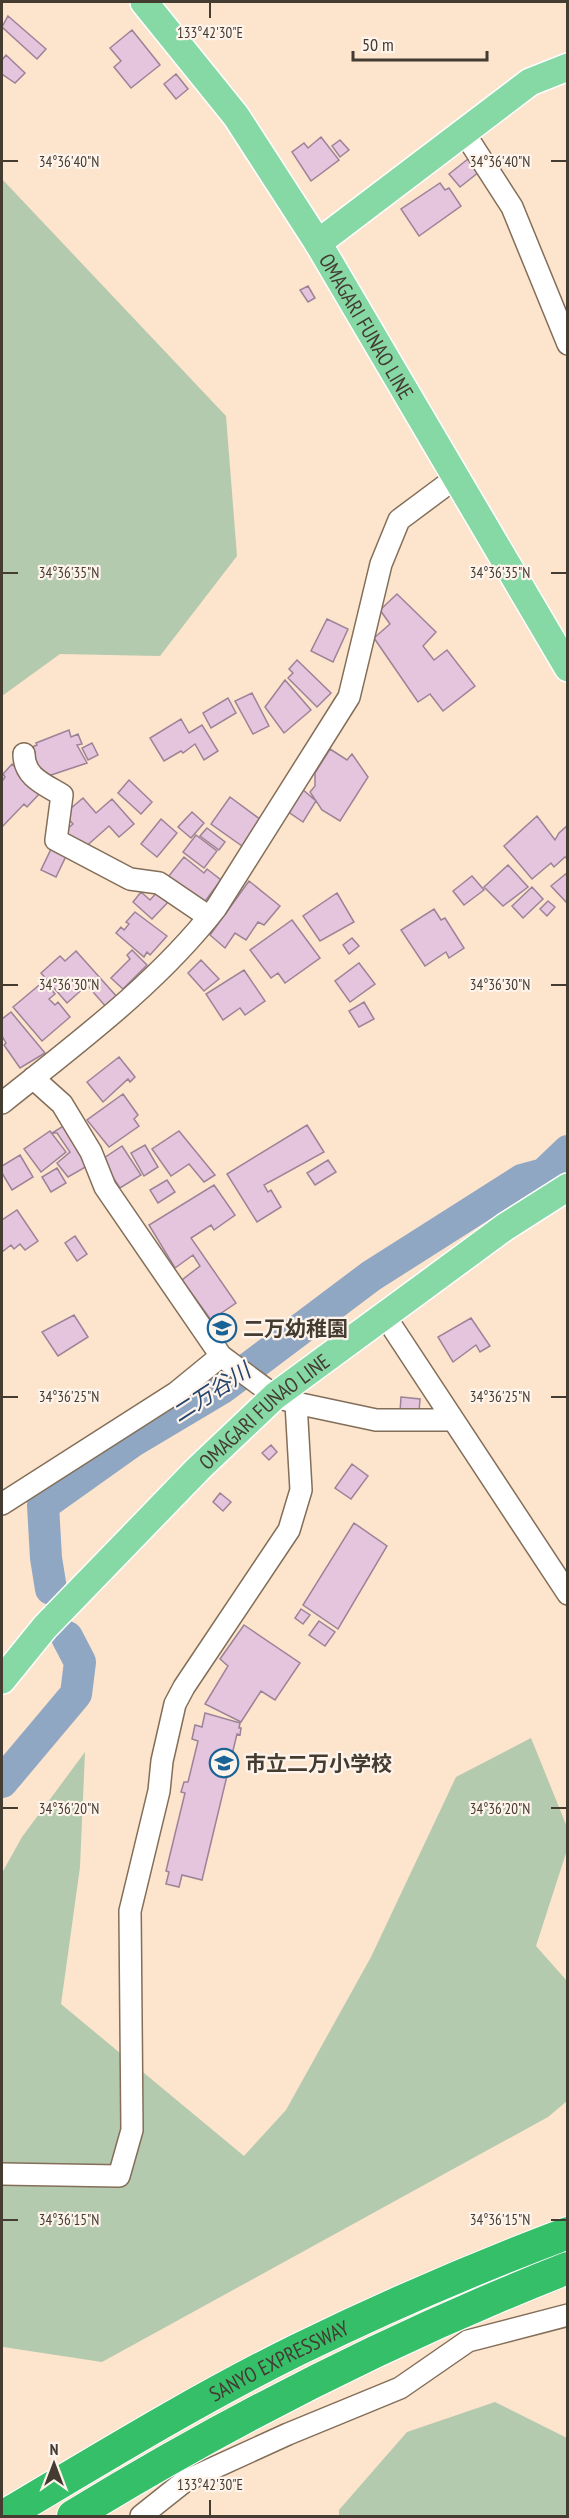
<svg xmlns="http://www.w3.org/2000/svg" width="569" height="2518" viewBox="0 0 569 2518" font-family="'PT Sans Narrow','Noto Sans JP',sans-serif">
	<rect width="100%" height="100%" fill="#fce4cd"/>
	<!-- green -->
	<path fill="#b4caae" d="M2,179l224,237 11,140 -77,100 -100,-2 -58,42z
		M531,1738l36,89v23l-31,96 31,35v120l-19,16 -446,245 -99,-15 -1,-474 20,-36 63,-85 -5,115 -19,137 183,152 42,-46 85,-153 85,-180z
		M495,2402l72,36v78h-228v-6l68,-78z"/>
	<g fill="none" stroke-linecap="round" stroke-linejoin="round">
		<!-- river -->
		<path stroke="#90a7c4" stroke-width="32" d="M51,1589l-5,-31 -3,-53 90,-64 89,-53 149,-112 151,-96 22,-6 24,-23
			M2,1782l74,-88 4,-32 -13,-25"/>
	</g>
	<!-- building -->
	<path fill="#e5c4de" stroke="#9c8397" stroke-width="1.5" d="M8,16l38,33 -9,10 -35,-32z
		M132,30l28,35 -29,23 -17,-21 7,-6 -11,-13z
		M6,55l19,18 -10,10 -13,-9v-14z
		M176,74l12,15 -12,10 -12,-15z
		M321,137l18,23 -28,21 -19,-29 12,-9 4,5z
		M340,140l9,10 -9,7 -8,-11z
		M468,159l11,13 -19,15 -11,-13z
		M440,183l5,7 4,-2 12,18 -42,30 -18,-27z
		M308,286l7,12 -7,4 -8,-12z
		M397,594l39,38 -13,14 11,14 13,-10 28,36 -32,25 -13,-17 -12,8 -44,-64 16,-14 -10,-14z
		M327,619l21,10 -15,33 -22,-11z
		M297,660l34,33 -14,14 -29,-29 5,-5 -4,-4z
		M285,680l26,30 -27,23 -19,-26z
		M252,693l17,33 -16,8 -18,-33z
		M228,698l8,15 -25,15 -8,-15z
		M181,719l8,14 13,-8 16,26 -14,9 -9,-16 -12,9 -2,-2 -17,10 -14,-23z
		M69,730l2,7 7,-3 4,10 -5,1 10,18 -45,15 -12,-30 7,-3 -1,-2z
		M92,743l6,12 -10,5 -6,-12z
		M330,749l17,11 5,-6 16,23 -28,44 -18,-11 -12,-18 5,-6v-13z
		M12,764l29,28 -14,15 -3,-3 -22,23v-46l3,-4 -2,-3z
		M129,780l23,22 -11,12 -23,-21z
		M302,789l14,12 -13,21 -16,-11z
		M230,797l31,23 -19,26 -31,-22z
		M83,798l13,15 16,-14 22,25 -15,13 -10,-11 -27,24 -17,-19 8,-7 -9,-10z
		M192,812l12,11 -13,15 -13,-11z
		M537,816l18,24 4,-7 9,-8v34l-3,-2 -11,10 -3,-4 -19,16 -28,-33z
		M161,819l16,14 -20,24 -16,-13z
		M207,828l18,14 -6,8 -19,-14z
		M196,835l21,16 -13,17 -21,-16z
		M52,847l15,7 -11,23 -15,-7z
		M184,857l20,16 3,-4 14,11 -18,24 -35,-27z
		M508,865l20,22 -25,19 -19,-19z
		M568,872v32l-17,-18z
		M472,876l12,14 -20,15 -11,-14z
		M249,881l31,25 -16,19 -6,-3 -12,18 -11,-7 -10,15 -15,-13z
		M532,887l11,12 -20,19 -11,-12z
		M159,890l11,10 -18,19 -19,-17 8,-10 9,8z
		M337,893l17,29 -34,19 -17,-25z
		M548,901l7,6 -8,9 -7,-7z
		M434,909l7,11 4,-2 19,30 -15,10 -3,-6 -21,14 -24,-36z
		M135,912l32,24 -17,19 -3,-3 -3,5 -28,-24 5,-6 3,3 5,-6 -3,-2z
		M292,920l28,38 -35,25 -7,-10 -7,5 -21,-28z
		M352,938l7,8 -10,8 -6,-9z
		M132,950l15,15 -24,24 -12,-11 19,-19 -3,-4z
		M76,951l42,47 -11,10 -20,-23 -20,18 -26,-30 19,-17 5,5z
		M201,960l18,19 -15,12 -16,-18z
		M359,963l16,21 -25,18 -15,-21z
		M244,970l21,31 -20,14 -5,-7 -17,12 -17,-26z
		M44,981l11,13 -6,5 6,6 3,-3 12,15 -28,24 -29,-34z
		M364,1002l10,17 -15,8 -10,-16z
		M11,1012l34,41 -25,15 -16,-23 2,-2 -4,-7v-17z
		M119,1057l16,20 -5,5 -2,-3 -25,23 -16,-20z
		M123,1094l15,21 -4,4 5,7 -30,21 -22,-27z
		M65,1125l24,40 -21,12 -11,-14 13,-11 -13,-19h-5z
		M307,1125l17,27 -60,33 4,7 3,-2 10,17 -24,15 -30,-48z
		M50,1131l16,21 -25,20 -17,-23z
		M179,1131l36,44 -11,7 -15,-18 -18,12 -19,-27z
		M145,1145l13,22 -14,9 -13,-23z
		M122,1146l19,29 -21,13 -14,-21 -8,-5z
		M20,1155l13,22 -21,13 -10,-17v-7z
		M328,1160l8,12 -21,13 -8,-12z
		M57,1168l9,15 -15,9 -9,-15z
		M167,1180l8,12 -17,11 -8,-13z
		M214,1185l21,30 -21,15 -3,-5 -20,13 45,65 -25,17 -29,-40 18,-14 -7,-11 -18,13 -26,-43z
		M17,1210l21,31 -13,9 -5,-6 -6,5 -3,-4 -9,7v-32z
		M75,1236l12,18 -10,7 -12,-18z
		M74,1315l14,22 -30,19 -16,-24z
		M471,1318l19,28 -10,6 -4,-7 -23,17 -15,-25z
		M401,1397l19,2 -1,13h-19z
		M271,1445l6,7 -8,8 -7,-7z
		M352,1464l16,12 -17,23 -16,-11z
		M220,1493l11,9 -8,9 -10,-9z
		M354,1523l33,23 -49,83 -35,-24z
		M301,1609l9,6 -7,9 -8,-6z
		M319,1621l16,11 -10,14 -16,-11z
		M244,1625l56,38 -25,37 -14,-9 -20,31 -36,-18 23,-38 -8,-7z
		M205,1713l35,10 -1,5h2l-1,7 -3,-1 -35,146 -20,-5 -3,12 -13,-3 3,-12 -3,-1 19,-78 -4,-1 3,-10h4l10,-41 -6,-2 3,-14 7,2z"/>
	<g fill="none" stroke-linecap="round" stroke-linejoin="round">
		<!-- minor casing -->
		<g stroke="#836e59" stroke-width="24">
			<path id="minor" d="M463,131l49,76 56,137
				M24,754c0,23 20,30 38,41l-6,45 74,39 29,4 50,34
				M33,1078l29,26 29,48 14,35 116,169 54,40 21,7 80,17h75
				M2,1103c75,-60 155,-119 214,-195l133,-211 32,-133 18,-44 55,-41
				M385,1316l183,278
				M2,1504l175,-112 44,-36
				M2,2174l117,2 13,-46 -2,-219 29,-120 3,-30 13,-57 9,-17 105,-157 12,-40 -5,-87
				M141,2516l44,-35 103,-47 112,-46 68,-47 100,-26"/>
		</g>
		<!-- major casing -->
		<g stroke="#fff" stroke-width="30">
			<g id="major">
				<path id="s1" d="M144,2l92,114 82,127 250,425"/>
				<path d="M318,243l212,-161 38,-15"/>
				<path id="s2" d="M2,1680l43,-53 153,-158 77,-73 230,-169 63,-40"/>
			</g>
		</g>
		<!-- highway casing -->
		<g stroke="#fff" stroke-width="34">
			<g id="highway">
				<path id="s3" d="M4,2516c96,-57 192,-116 293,-166 88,-43 178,-82 271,-117"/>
				<path d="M73,2516c157,-96 322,-180 495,-248"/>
			</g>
		</g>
		<!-- minor -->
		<use href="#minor" stroke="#fff" stroke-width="21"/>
		<!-- major -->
		<use href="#major" stroke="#86d9a5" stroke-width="27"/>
		<!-- highway -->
		<use href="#highway" stroke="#36bf69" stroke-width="32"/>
	</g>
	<!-- ticks -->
	<path fill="none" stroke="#443b31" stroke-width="2" d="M210,3v15M3,161h15M551,161h15M3,573h15M551,573h15M3,985h15M551,985h15M3,1397h15M551,1397h15M3,1808h15M551,1808h15M3,2220h15M551,2220h15M210,2500v15"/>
	<!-- icons -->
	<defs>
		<g id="school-ring" transform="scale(1.5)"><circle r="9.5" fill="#fef4eb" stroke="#196396" stroke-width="1.5"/><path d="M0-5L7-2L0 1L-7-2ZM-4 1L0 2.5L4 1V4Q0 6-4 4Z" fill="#196396"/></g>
	</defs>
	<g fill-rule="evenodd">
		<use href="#school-ring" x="222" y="1328"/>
		<use href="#school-ring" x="224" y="1763"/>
	</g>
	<g text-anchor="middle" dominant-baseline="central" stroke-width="4.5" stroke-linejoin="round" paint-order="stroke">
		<!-- street labels -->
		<g font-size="21" fill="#443b31" stroke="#fef4eb">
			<text stroke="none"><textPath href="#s1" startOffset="394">OMAGARI FUNAO LINE</textPath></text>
			<text stroke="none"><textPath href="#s2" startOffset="376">OMAGARI FUNAO LINE</textPath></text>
			<text stroke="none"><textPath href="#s3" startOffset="316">SANYO EXPRESSWAY</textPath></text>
		</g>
		<!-- poi labels -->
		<g font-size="21" font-weight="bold" fill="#443b31" stroke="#fef4eb" text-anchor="start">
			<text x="243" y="1328">二万幼稚園</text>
			<text x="245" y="1763">市立二万小学校</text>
		</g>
		<!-- water labels -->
		<g font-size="22" font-style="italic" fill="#23456e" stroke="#fef4eb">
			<text transform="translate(211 1392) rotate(-33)">二万谷川</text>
		</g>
	</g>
	<g font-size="15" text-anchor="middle" fill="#443b31" stroke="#fef4eb" stroke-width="4.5" stroke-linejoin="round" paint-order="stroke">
		<text x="210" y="38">133°42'30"E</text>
		<text x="69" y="167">34°36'40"N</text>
		<text x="500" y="167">34°36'40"N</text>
		<text x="69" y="578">34°36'35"N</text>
		<text x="500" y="578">34°36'35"N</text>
		<text x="69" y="990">34°36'30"N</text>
		<text x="500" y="990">34°36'30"N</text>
		<text x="69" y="1402">34°36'25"N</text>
		<text x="500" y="1402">34°36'25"N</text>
		<text x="69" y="1814">34°36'20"N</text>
		<text x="500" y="1814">34°36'20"N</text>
		<text x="69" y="2225">34°36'15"N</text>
		<text x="500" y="2225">34°36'15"N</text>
		<text x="210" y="2490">133°42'30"E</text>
	</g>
	<!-- border -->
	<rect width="569" height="2518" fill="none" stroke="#443b31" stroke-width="6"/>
	<!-- north arrow -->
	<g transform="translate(54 2464)" stroke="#fef4eb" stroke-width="4.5" paint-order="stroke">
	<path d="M0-4.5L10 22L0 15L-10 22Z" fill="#443b31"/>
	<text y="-9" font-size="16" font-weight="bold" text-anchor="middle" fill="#443b31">N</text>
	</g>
	<!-- scale -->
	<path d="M353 51v9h134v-9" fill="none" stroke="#443b31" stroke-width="3"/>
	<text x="362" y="51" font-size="18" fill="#443b31" stroke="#fef4eb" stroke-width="4.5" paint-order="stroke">50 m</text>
</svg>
